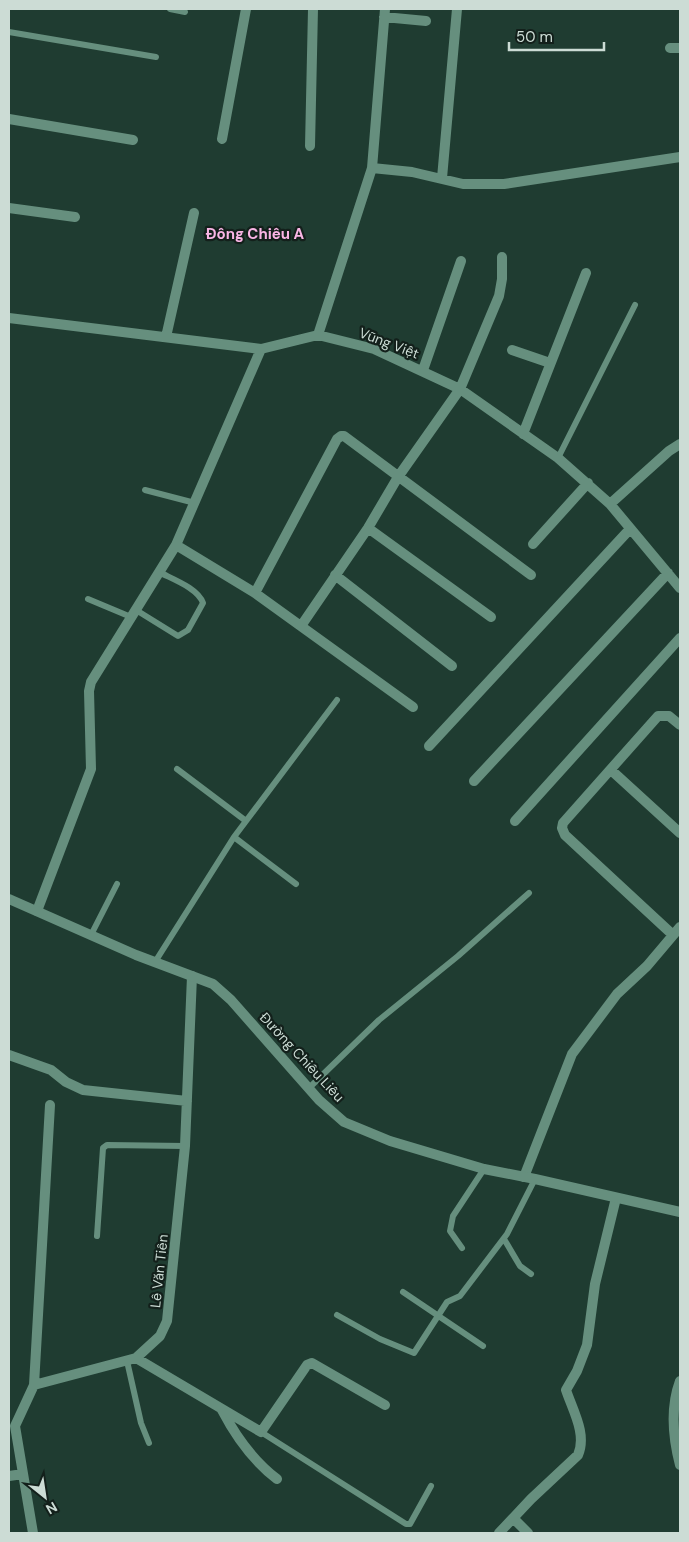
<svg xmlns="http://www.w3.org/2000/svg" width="689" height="1542" viewBox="0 0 689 1542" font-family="'DM Sans',sans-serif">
	<rect width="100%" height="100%" fill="#1f3c31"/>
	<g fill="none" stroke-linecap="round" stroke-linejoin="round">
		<!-- service -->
		<path stroke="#668f7e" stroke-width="6" d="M170,9l15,3
			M9,32l147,25
			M558,458l77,-153
			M145,490l50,13
			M88,599l43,18
			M136,610l42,26 10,-6 15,-27c-5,-15 -31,-24 -44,-31
			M177,769l69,52
			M234,837l62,47
			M91,935l26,-51
			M155,962l79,-125 103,-137
			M309,1088l70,-68 79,-64 71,-63
			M97,1236l6,-88 4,-3 78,1
			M504,1239l16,27 11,8
			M462,1248l-12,-17 3,-15 31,-47
			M403,1292l80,54
			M337,1315l43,24 34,14 33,-51 13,-6 47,-62 28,-55
			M127,1361l14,62 8,20
			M261,1432l145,92h4l21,-38"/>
		<!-- minor -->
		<path stroke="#668f7e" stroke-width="10" d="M385,9l-13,159 40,4 51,12h41l176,-27
			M384,17l42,4
			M670,48h10
			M9,119l124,21
			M222,139l24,-130
			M310,146l3,-137
			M442,178l15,-169
			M9,208l66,9
			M9,318l252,31 57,-14 56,14 86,40 98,69 52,46 70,84
			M318,335l54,-167
			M166,337l28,-124
			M512,350l38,13
			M423,370l38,-109
			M523,434l63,-161
			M610,504l59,-53 11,-7
			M368,528l123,89
			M533,544l55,-61
			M176,545l79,48 158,114
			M335,575l117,91
			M255,593l82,-154 4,-3h3l187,139
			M301,626l67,-98 30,-51 62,-88 39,-93 3,-17v-22
			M429,746l201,-217
			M611,770l69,63
			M474,781l194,-208
			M515,821l165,-183
			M37,911l54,-142 -2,-78 2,-9 85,-137 85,-196
			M673,935l-108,-100 -3,-7 1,-5 95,-107h11l11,9
			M9,1055l42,15 15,12 17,8 104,11
			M524,1177l48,-123 45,-60 30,-28 33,-39
			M136,1358l125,74 46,-67 5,-2 73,42
			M680,1381c-10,27 -7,57 0,84
			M34,1385l16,-280
			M222,1410c14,27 30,50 55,69
			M9,1476l14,-2
			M513,1518l15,15
			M33,1533l-18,-107 19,-41 102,-27 24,-22 7,-15 18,-175 7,-170
			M499,1533l32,-34 47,-44c9,-21 -5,-44 -12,-65l11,-19 10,-26 8,-61 21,-86"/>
		<!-- tertiary -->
		<path stroke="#668f7e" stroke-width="10" d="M9,899l127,56 77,29 18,16 88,100 25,22 46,19 94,28 51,10 145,33"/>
	</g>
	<g text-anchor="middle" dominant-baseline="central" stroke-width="4.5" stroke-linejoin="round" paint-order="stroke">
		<!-- street labels -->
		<g font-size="14" fill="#ccdcd5" stroke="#13201b">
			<text transform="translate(389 343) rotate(21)">Vũng Việt</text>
			<text transform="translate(302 1057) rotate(47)">Đường Chiêu Liêu</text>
			<text transform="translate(159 1271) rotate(-84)">Lê Văn Tiên</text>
		</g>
		<!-- neighbourhood labels -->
		<g font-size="15" font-weight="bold" fill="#f9b5e5" stroke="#13201b">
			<text x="255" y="234">Đông Chiêu A</text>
		</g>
	</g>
	<!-- border -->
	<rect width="689" height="1542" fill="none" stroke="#ccdcd5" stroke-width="20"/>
	<!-- north arrow -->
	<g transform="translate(45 1497) rotate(150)" stroke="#13201b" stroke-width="4" paint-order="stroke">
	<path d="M0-4L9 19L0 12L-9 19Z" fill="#ccdcd5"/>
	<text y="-8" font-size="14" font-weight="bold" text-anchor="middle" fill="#ccdcd5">N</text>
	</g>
	<!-- scale -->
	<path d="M509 42v8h95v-8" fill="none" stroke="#ccdcd5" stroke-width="2.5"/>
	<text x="516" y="42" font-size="15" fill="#ccdcd5" stroke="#13201b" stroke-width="4" paint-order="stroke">50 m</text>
</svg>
